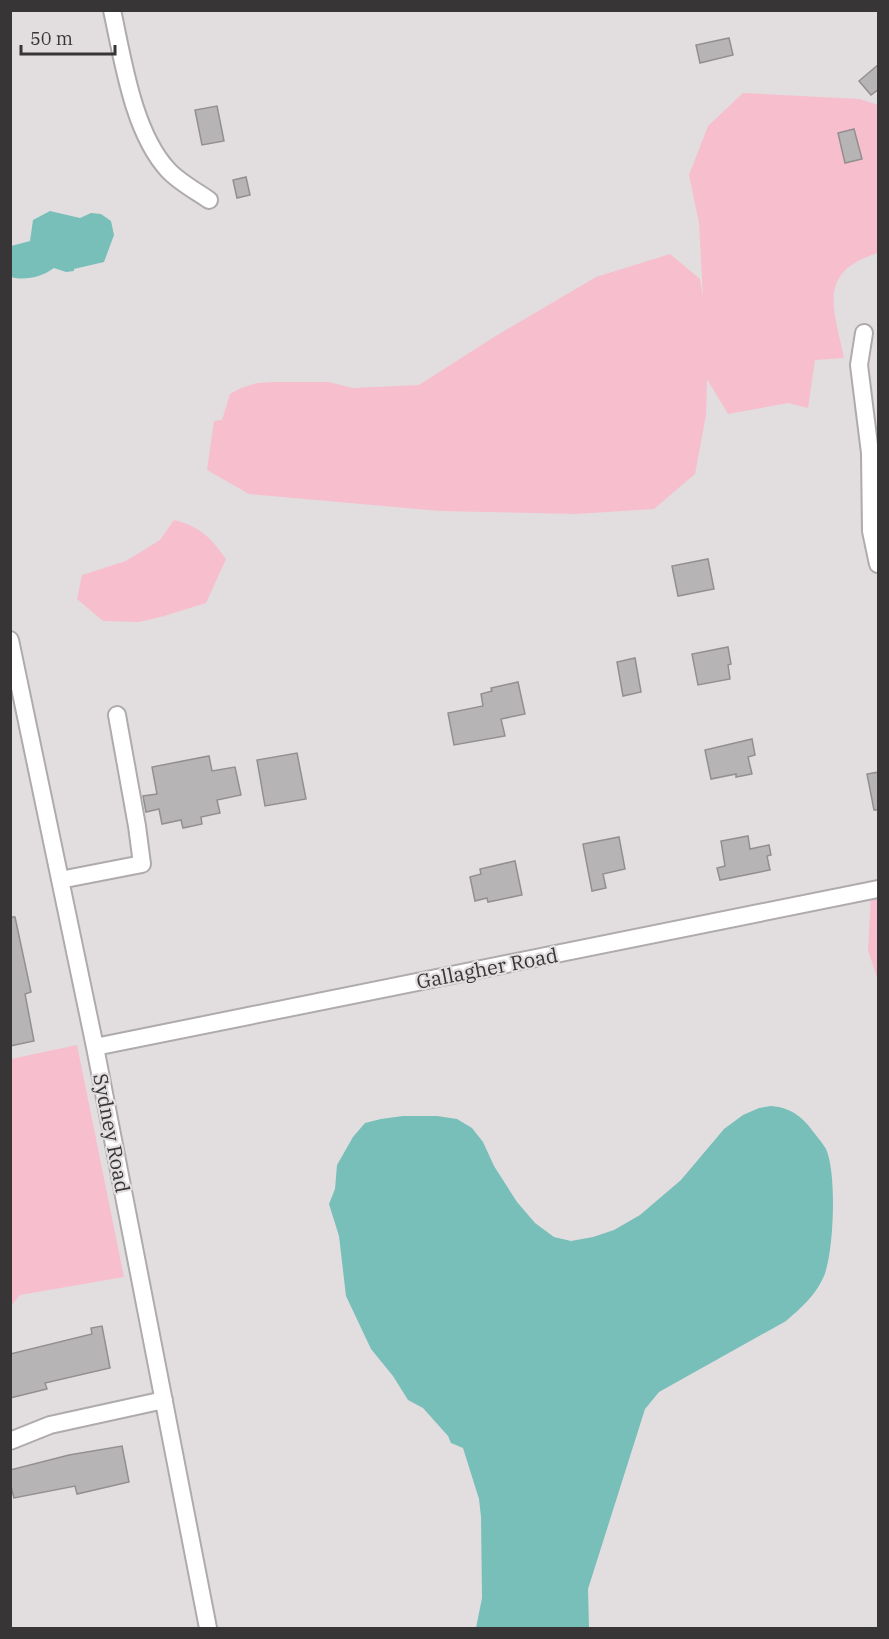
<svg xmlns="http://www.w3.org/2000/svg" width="889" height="1639" viewBox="0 0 889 1639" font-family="'IBM Plex Serif',serif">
	<rect width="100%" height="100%" fill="#e2dedf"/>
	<!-- green -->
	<path fill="#f7bece" d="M743,93l117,6 18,6v148c-62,19 -44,55 -34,105l-29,2 -7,48 -20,-5 -60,11 -21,-35 -1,36 -11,59 -41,35 -78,5 -136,-3 -191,-17 -42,-24 7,-49 8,-1 8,-26 11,-6 16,-5 16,-1h55l25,6 66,-3 75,-48 102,-60 74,-23 30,25 3,19 -4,-75 -10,-48 19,-49z
		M174,520c27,7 36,17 52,39l-20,44 -42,13 -25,6 -36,-1 -26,-22 5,-24 44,-14 34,-21z
		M878,896v85l-10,-31 3,-53z
		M77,1045l47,232 -104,18 -9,11v-247z"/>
	<!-- water -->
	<path fill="#78beb9" d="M50,211l30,7 11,-5 10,1 10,7 3,14 -10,27 -30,7v2l-8,1 -12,-4c-12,9 -29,13 -43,9v-31l19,-5 3,-21z
		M771,1106c21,2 32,11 44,28 4,5 8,10 11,15 11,24 8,103 -2,127 -8,19 -23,32 -38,45l-127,71 -14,17 -57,180 1,39h-113l6,-30 -1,-81 -2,-18 -16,-51 -12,-5 -3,-7 -25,-28 -15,-8 -15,-24 -22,-27 -25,-53 -7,-60 -10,-32 6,-15 2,-24 16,-28 12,-14 16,-4 22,-3h34l20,3 15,9 11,14 11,24 23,36 18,21 19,14 17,4 22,-4 21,-7 26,-15 41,-35 43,-51 19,-14 16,-7z"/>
	<!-- building -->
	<path fill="#b7b4b5" stroke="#938f90" stroke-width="1.5" d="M729,38l4,17 -33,8 -4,-18z
		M879,64v25l-8,6 -12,-14z
		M217,106l7,35 -22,4 -7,-35z
		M854,129l8,30 -17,4 -7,-30z
		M246,177l4,18 -13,3 -4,-18z
		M708,559l6,30 -36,7 -6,-30z
		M728,647l3,17 -3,1 2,14 -32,6 -6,-31z
		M635,658l6,34 -18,4 -6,-34z
		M518,682l7,32 -24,5 4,17 -51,9 -6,-32 35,-7 -2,-12 11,-3 -1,-3z
		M752,739l3,16 -7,2 4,17 -16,3v-3l-25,5 -6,-29z
		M297,753l9,46 -41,7 -8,-46z
		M209,756l3,15 23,-4 6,28 -24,5 3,13 -19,4 1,7 -19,4 -2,-8 -19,4 -3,-15 -13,3 -3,-16 14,-2 -5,-27z
		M879,772v38h-5l-7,-36z
		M748,836l2,13 19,-4 2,10 -4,1 3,14 -50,10 -3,-12 8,-2 -4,-25z
		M619,837l6,32 -22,5 3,14 -14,3 -9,-47z
		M515,861l7,34 -34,7 -1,-4 -12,3 -5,-24 11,-3 -1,-5z
		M10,917h5l16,75 -6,2 9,47 -24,5z
		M102,1326l8,42 -65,15 2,6 -37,9v-44l82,-20 -1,-6z
		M122,1446l7,36 -52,12 -2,-8 -61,12 -4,-15v-13l59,-15z"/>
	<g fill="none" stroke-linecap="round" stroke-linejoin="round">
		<!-- minor casing -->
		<g stroke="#afabac" stroke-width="20">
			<path id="minor" d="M112,10c11,50 21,122 56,160 11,12 28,21 41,30
				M864,333l-5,32 11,88 1,78 7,33
				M10,640l85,407 113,581
				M60,880l82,-16 -5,-38 -20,-111
				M95,1047l783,-158
				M10,1441l40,-16 114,-25"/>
		</g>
		<!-- minor -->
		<use href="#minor" stroke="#fff" stroke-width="16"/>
	</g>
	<g text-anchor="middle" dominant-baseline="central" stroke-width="4.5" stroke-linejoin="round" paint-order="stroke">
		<!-- street labels -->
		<g font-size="20" fill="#373536" stroke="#e2dedf">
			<text transform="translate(487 968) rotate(-11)">Gallagher Road</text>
			<text transform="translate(112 1133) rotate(79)">Sydney Road</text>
		</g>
	</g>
	<!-- border -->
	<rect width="889" height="1639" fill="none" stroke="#373536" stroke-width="24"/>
	<!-- scale -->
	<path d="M21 45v9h94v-9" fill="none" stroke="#373536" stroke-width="3"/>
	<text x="30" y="45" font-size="18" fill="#373536" stroke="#e2dedf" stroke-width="4.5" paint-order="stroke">50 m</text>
</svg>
